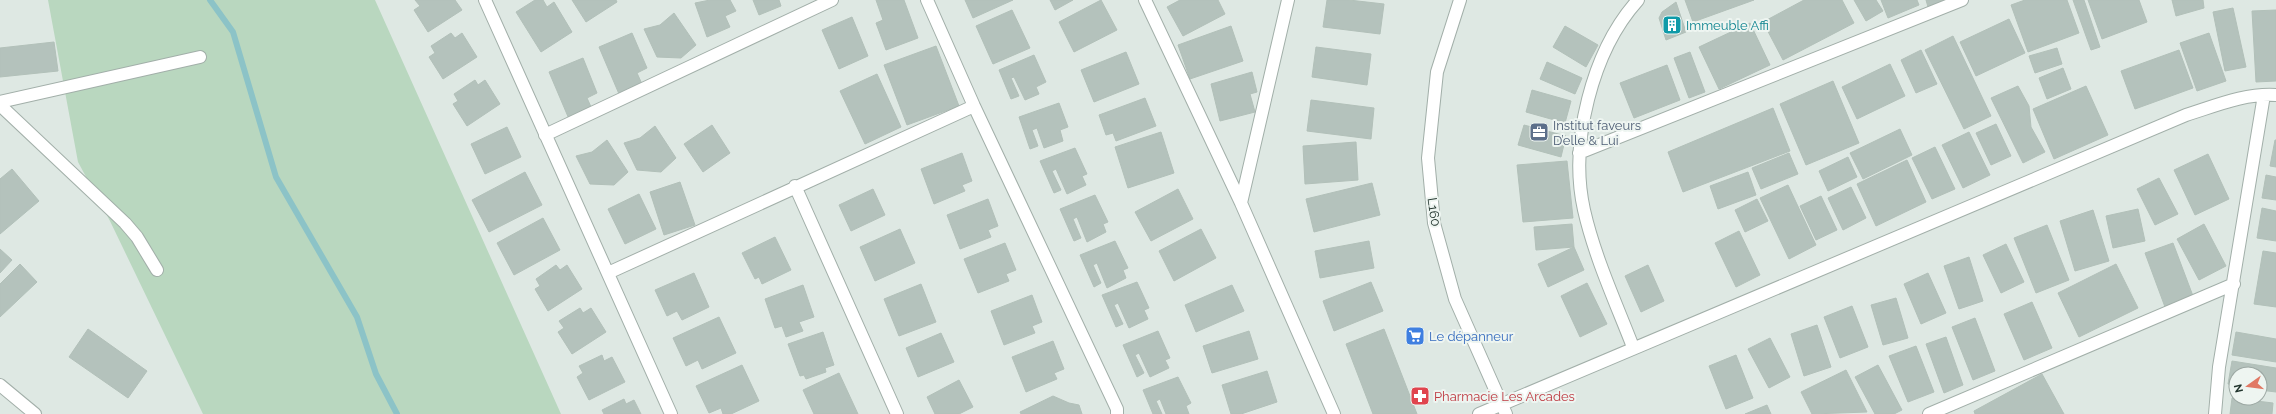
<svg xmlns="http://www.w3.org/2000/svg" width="2276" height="414" viewBox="0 0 2276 414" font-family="Raleway,sans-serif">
	<rect width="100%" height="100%" fill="#dee8e3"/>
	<!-- green -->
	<path fill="#b9d7bf" d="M48,0h327l186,414h-358l-93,-193 -32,-59z"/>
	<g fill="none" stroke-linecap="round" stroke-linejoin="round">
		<!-- stream -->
		<path stroke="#8cc3c7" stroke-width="6" d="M210,0l23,32 43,145 81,140 19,57 21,40"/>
	</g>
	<!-- building -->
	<path fill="#b4c2bc" stroke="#b2c0b9" d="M415,0h40l7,10 -34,22 -14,-22 6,-4z
		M535,0h8l4,7 7,-5 18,30 -31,20 -25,-40z
		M572,0h44l1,2 -31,20z
		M710,0h20l6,11 -11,5 5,11 -23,10 -12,-34z
		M753,0h26l2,6 -22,9z
		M876,0h28l14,38 -32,12 -10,-27 7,-3z
		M965,0h48l-40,18z
		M1050,0h23l-18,10z
		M1101,0l16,30 -43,22 -15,-30z
		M1180,0h38l7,14 -42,22 -16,-29z
		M1327,0h22l35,4 -4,30 -57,-7z
		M1685,0h69l-61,22z
		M1804,0h38l12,23 -71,37 -20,-38z
		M1854,0h22l7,11 -17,10z
		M1881,0h36l2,5 -31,13z
		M1926,0h18l1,1 -17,6z
		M2025,0h42l12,33 -51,19 -17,-47z
		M2073,0h11l16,47 -9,3z
		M2088,0h51l8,22 -45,17z
		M2172,0h31l1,8 -28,8z
		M1676,2l10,30 -20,8 -7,-22 3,-6z
		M2233,8l13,59 -21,4 -12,-59z
		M1012,10l18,38 -37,16 -17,-38z
		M2276,10v71l-20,1 -4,-71z
		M674,13l22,32 -15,13 -24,-1 -13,-28 16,-4z
		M852,17l16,39 -29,13 -17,-39z
		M2009,19l16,34 -49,23 -16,-34z
		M1750,23l20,42 -51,24 -20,-42z
		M1231,26l12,35 -53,18 -12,-34z
		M1565,26l33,19 -12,22 -33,-20z
		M451,33l4,5 7,-5 15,24 -34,22 -14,-22 6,-4 -4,-7z
		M632,33l15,35 -10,5 5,11 -23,10 -20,-47z
		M2209,33l17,48 -29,10 -17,-48z
		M1953,36l38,80 -27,13 -39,-79z
		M54,42l4,29 -58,6v-29z
		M936,46l23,60 -52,19 -23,-60z
		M1316,47l55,7 -4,31 -55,-8z
		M2057,48l5,16 -27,9 -6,-17z
		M1921,50l16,34 -21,9 -15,-33z
		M2179,50l14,38 -58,21 -14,-38z
		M1126,52l13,32 -45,18 -13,-32z
		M1690,52l15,40 -16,6 -15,-40z
		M1034,55l12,27 -10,5 3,7 -14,6 -11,-23 -3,1 8,18 -8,3 -12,-29z
		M583,58l14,35 -10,5 5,11 -23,10 -20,-47z
		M1547,62l35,16 -7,16 -35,-15z
		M1890,64l15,32 -48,23 -15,-32z
		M1667,65l13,35 -46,18 -14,-35z
		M2063,68l8,21 -24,10 -8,-21z
		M1252,72l5,20 -7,2 5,18 -35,9 -9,-37z
		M877,74l24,53 -36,17 -25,-53z
		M475,80l3,5 7,-5 15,24 -33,22 -14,-22 5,-3 -4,-7z
		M1833,81l26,62 -53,22 -26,-61z
		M2018,86l11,20 2,21 14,25 -22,11 -32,-65z
		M2086,86l22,49 -54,24 -21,-50z
		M1532,90l39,11 -6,22 -39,-11z
		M1145,98l11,28 -40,15 -3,-8 -7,2 -7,-20z
		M1311,100l63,8 -3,31 -64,-8z
		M1059,103l9,24 -8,3 3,11 -19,7 -7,-20 -5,2 6,16 -8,3 -11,-32z
		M1773,108l17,43 -107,41 -15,-40z
		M1996,124l15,32 -20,9 -15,-32z
		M712,125l18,28 -27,19 -19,-28z
		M1524,125l42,11 -5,21 -43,-12z
		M655,126l21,32 -15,14 -24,-2 -13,-27 16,-5z
		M507,127l14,30 -36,17 -14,-30z
		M1900,129l12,26 -49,24 -13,-26z
		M1161,132l13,41 -46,15 -13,-41z
		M1969,132l21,43 -27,13 -21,-43z
		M607,140l21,32 -14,13 -24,-1 -14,-28 16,-4z
		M2275,140h1v27l-6,-1z
		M1356,142l2,38 -53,4 -2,-38z
		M1935,147l20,42 -23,10 -20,-41z
		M1075,148l12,26 -5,2 4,9 -19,9 -11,-25 -4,2 9,19 -7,3 -14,-32z
		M962,153l10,28 -10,4 3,6 -31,13 -13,-35z
		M1789,153l9,21 -37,15 -9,-21z
		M2208,154l21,45 -34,16 -21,-45z
		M1848,157l9,20 -29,14 -9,-20z
		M1907,160l19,42 -50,24 -19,-42z
		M1567,161l6,57 -50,4 -6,-57z
		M12,169l27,32 -39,33v-55z
		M525,172l17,33 -53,27 -17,-32z
		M1748,172l8,23 -38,14 -8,-23z
		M2266,175l10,2v23l-14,-2z
		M2159,178l19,36 -23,11 -18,-36z
		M680,182l15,43 -31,10 -14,-43z
		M1372,183l8,32 -66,17 -8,-33z
		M1788,185l28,60 -27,14 -29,-61z
		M1851,187l15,31 -23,12 -15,-32z
		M873,189l12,26 -34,16 -12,-26z
		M1178,189l15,30 -42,22 -16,-29z
		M639,194l17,35 -31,15 -17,-35z
		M1095,195l13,27 -5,2 3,8 -19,10 -10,-25 -4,2 8,19 -7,3 -14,-32z
		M1821,196l16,34 -21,10 -16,-34z
		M988,199l10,27 -10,4 3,7 -31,12 -13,-34z
		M1757,199l11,22 -23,11 -10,-22z
		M2262,208l14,3v30l-19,-3z
		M2138,209l7,32 -32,7 -7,-32z
		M2093,210l16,51 -34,10 -15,-50z
		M543,218l17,32 -46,25 -17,-32z
		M1572,224l2,23 -38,3 -2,-23z
		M2204,224l22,42 -27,14 -22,-41z
		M2047,225l22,55 -33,13 -22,-55z
		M900,229l15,34 -40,18 -15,-34z
		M1201,229l15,29 -42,23 -15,-30z
		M1739,231l21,44 -24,12 -21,-44z
		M775,237l16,33 -29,14 -3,-7 -4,2 -13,-26z
		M1115,241l13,27 -5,2 3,8 -19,10 -10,-25 -4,2 8,18 -7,4 -14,-32z
		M1369,241l5,27 -54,10 -5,-27z
		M1005,243l11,27 -10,4 3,7 -31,12 -14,-34z
		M2173,243l20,53 -28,11 -20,-54z
		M2006,244l18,38 -23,11 -18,-38z
		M1574,247l10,23 -36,17 -10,-23z
		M0,249l12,11 -12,13z
		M2263,251l13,2v54l-22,-3z
		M1969,257l14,44 -24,8 -15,-43z
		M20,264l17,18 -37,35v-33z
		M2116,264l22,44 -59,29 -21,-44z
		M556,265l4,5 7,-5 15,24 -34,22 -13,-22 5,-3 -4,-7z
		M1648,265l16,36 -23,11 -16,-36z
		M694,273l15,34 -27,13 -5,-9 -10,5 -12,-26z
		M1928,273l18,40 -25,11 -17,-40z
		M1137,282l12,26 -5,2 4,9 -19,9 -11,-25 -4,2 9,19 -7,3 -14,-32z
		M1371,282l12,29 -49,20 -11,-30z
		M1587,283l20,41 -27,13 -19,-41z
		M921,284l15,38 -37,14 -15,-37z
		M803,285l11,32 -15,5 4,9 -17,6 -4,-11 -7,2 -10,-29z
		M1232,285l12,26 -48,21 -11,-27z
		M1032,295l10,27 -10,4 3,7 -31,12 -13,-34z
		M1896,298l12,40 -25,7 -12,-40z
		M2032,302l20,46 -28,12 -20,-46z
		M1852,306l16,41 -28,11 -16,-41z
		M580,308l3,5 8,-5 15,24 -34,22 -14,-22 6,-4 -5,-7z
		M719,317l17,36 -34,16 -4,-9 -12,6 -13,-28z
		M1975,318l20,53 -22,9 -21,-53z
		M1817,325l14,42 -27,9 -13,-42z
		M88,329l59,42 -19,27 -59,-41z
		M1384,329l33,85h-44l-27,-70z
		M1158,331l12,27 -5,2 4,8 -19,9 -11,-24 -4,2 9,18 -7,4 -14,-32z
		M1249,331l9,28 -46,14 -9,-27z
		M823,332l11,33 -9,3 1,4 -20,7 -2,-4 -4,1 -12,-32z
		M2236,332l40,7v23l-44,-7z
		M941,333l13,29 -36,15 -12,-29z
		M1946,337l17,48 -19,8 -18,-49z
		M1770,338l20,39 -21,11 -21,-39z
		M1053,341l11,28 -10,4 3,6 -31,13 -14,-35z
		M1916,346l18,46 -26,10 -19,-46z
		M602,355l2,6 8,-4 13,25 -36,18 -12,-23 6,-4 -4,-7z
		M1736,355l17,43 -27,11 -17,-43z
		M2232,361l44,7v24l-16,-2v-16h-24v11l-8,-1z
		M742,365l17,36 -28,13h-8l-2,-6 -12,5 -13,-27z
		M1878,365l24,45 -8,4h-19l-20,-37z
		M1846,370l21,42 -55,2 -11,-22z
		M1267,371l10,31 -36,12h-10l-9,-29z
		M839,373l19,41h-44l-11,-24z
		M2042,374l22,40h-89l-1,-3z
		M1178,377l13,26 -5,3 3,8h-23l-6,-15 -4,2 6,13h-9l-10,-24z
		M959,380l14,27 -14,7h-24l-8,-17z
		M1053,396l16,7 10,2 3,9h-61l-1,-2z
		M2232,398l41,5 -1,11h-42z
		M624,399l2,5 8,-4 7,14h-37l-2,-4z
		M1767,405l4,9h-26z"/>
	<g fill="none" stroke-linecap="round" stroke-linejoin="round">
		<!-- minor casing -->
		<g stroke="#a2afa9" stroke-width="14">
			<path id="minor" d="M485,0l186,414
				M927,0l47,106 143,303v5
				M1145,0l96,203 93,211
				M1460,0l-23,72 -9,86 6,65 21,76 51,115
				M0,102l200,-45
				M0,105l125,118 12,14 20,33
				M545,135l287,-135
				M1579,153l383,-153
				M795,186l102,228
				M1241,203l47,-203
				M608,273l366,-167
				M1633,347c-17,-44 -38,-89 -49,-137 -15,-67 8,-159 54,-210
				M0,385l35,29
				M1479,414l707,-299c29,-9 59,-22 90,-20
				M1929,414l305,-130
				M2215,414l4,-47 45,-272"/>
		</g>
		<!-- minor -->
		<use href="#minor" stroke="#fff" stroke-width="12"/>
	</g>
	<!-- icons -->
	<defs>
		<g id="building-square" transform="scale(1)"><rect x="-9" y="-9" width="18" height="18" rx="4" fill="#0f9aa8" stroke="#eef5f1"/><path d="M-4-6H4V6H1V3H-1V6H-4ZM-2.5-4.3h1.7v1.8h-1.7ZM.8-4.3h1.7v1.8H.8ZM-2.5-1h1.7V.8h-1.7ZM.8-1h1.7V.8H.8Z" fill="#fff"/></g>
		<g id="office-square" transform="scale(1)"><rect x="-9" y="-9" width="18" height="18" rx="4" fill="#5c6f8a" stroke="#eef5f1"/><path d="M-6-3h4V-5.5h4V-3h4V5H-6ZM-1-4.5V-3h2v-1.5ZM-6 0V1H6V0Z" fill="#fff"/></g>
		<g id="supermarket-square" transform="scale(1)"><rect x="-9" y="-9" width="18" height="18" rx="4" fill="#3f7fe0" stroke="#eef5f1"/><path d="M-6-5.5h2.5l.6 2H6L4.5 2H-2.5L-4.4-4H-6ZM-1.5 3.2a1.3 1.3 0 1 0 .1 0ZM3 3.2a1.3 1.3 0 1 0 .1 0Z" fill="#fff"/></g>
		<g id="pharmacy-square" transform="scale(1)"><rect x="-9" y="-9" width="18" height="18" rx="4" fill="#e0444e" stroke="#eef5f1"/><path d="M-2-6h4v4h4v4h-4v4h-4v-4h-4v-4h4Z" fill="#fff"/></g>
	</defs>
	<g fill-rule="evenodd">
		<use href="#building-square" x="1672" y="25"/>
		<use href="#office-square" x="1539" y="132"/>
		<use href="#supermarket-square" x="1415" y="336"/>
		<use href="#pharmacy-square" x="1420" y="396"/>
	</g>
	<g text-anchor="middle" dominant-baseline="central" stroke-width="4" stroke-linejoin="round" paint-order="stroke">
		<!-- culture labels -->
		<g font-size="13" fill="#0d838f" stroke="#eef5f1" text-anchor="start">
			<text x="1686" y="25">Immeuble Affi</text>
		</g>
		<!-- service labels -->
		<g font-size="13" fill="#4e5e75" stroke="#eef5f1" text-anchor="start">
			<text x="1553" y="125">Institut faveurs<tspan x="1553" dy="15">D’elle &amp; Lui</tspan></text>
		</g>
		<!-- street labels -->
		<g font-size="13" fill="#22352e" stroke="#eef5f1">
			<text transform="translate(1434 212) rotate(82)">L160</text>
		</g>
		<!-- shop labels -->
		<g font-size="13" fill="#366cbe" stroke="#eef5f1" text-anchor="start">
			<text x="1429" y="336">Le dépanneur</text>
		</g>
		<!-- health labels -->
		<g font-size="13" fill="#be3a42" stroke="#eef5f1" text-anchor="start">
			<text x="1434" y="396">Pharmacie Les Arcades</text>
		</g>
	</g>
	<!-- north arrow -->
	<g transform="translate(2248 386) rotate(256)"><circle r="19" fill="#eef5f1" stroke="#9ca8a3"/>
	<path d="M0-3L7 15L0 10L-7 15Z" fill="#e17864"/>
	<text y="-6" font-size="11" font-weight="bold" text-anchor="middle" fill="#22352e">N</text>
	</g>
</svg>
